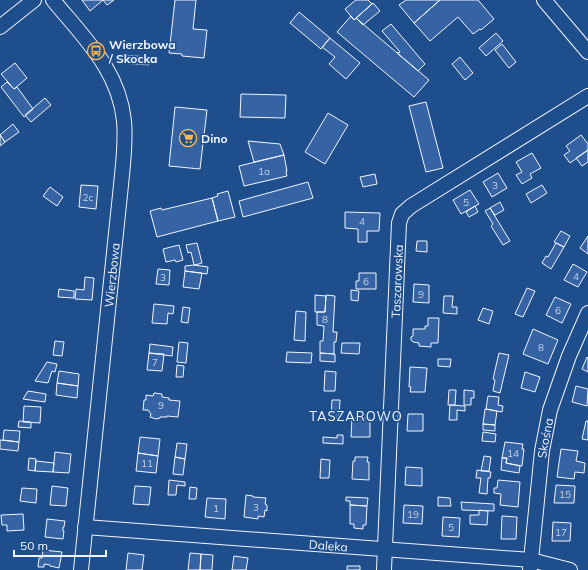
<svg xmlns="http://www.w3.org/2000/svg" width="588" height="570" viewBox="0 0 588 570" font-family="Mulish,sans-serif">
	<rect width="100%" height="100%" fill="#1f4e8c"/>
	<!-- parking -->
	<path fill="#305b95" stroke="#a8bbd7" d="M122,55l28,2 -1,8 -28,-2z"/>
	<!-- building -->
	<path fill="#3563a3" stroke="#f2f6ff" d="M82,0h21l-13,11z
		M103,0h11l-7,5z
		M175,0h21l-3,29 14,1 -3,28 -22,-2v-2l-13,-1z
		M356,0h12l4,4 -18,16 -9,-11z
		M406,0h34l-26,23 -15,-18z
		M440,0h38l16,19 -13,11 -1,-1 -7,5 -15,-17 -28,24 -16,-18z
		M373,3l7,8 -17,14 -7,-7z
		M299,12l31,26 -9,11 -31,-26z
		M351,16l3,4 2,-2 73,62 -15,17 -77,-65z
		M391,24l34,40 -7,7 -21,-18 3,-1 -18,-21z
		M496,33l7,8 -17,15 -7,-8z
		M330,38l30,25 -14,16 -17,-15 6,-7 -13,-10z
		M502,44l14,18 -7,6 -14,-18z
		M460,57l13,16 -8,7 -13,-16z
		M15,63l12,15 -13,11 -13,-15z
		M7,82l7,7 3,-2 16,22 -9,8 -23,-30z
		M241,94l45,1 -1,23 -45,-1z
		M45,98l6,7 -20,17 -6,-7z
		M426,102l17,66 -17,4 -17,-66z
		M175,107l32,3 -7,59 -31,-3z
		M328,113l20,12 -23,39 -20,-12z
		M13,124l6,8 -14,10 -5,-7z
		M0,135l5,7 -5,4z
		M581,135l7,9v6l-18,13 -6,-8 6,-4 -4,-5z
		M248,141l32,3 4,11 -30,7z
		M588,150v12l-6,4 -6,-8z
		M532,153l9,15 -11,6 2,4 -10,6 -6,-9 6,-3 -6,-10z
		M284,155l3,16h-1l1,5 -43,10 -5,-20z
		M498,173l9,15 -15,9 -9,-15z
		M375,174l2,10 -14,3 -3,-10z
		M308,182l5,16 -70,19 -4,-16z
		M81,185l17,1 -2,23 -17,-2z
		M542,185l5,8 -16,10 -5,-9z
		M50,187l13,10 -6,9 -14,-10z
		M470,190l9,14 -18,10 -8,-14z
		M228,191l7,26 -17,4 -6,-23 6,-2 -1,-2z
		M212,198l6,23 -61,16 -7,-26 11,-3 1,2z
		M500,202l4,8 -9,5 -5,-7z
		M475,206l3,6 -9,5 -3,-5z
		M490,208l20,33 -7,4 -12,-19 2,-2 -8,-13z
		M345,212l35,1 -1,18h-12v11h-9v-13l-13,-1z
		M561,231l9,5 -6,11 -10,-5z
		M588,236v18l-8,-6z
		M417,241h10v11l-11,-1z
		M197,243l5,20 -7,2h-1l-3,-13 -3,1 -2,-8z
		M556,243l8,4 -13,22 -9,-6 4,-7 2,1z
		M179,245l4,15 -7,2 -1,-2 -9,2 -3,-13z
		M573,264l14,8 -9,15 -14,-7z
		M194,265l14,2 -1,7 -22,-3v-5z
		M158,269l12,1 -1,15 -13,-1z
		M185,271l17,2 -3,16 -16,-2z
		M359,273h17v16h-20v-8h3z
		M85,277l9,1 -2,22 -17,-1 1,-10 8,1z
		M414,284l15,1v18l-16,-1z
		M527,288l8,3 -12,26 -8,-3z
		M59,289l15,2v7l-16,-1z
		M351,290l8,1 -1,10 -7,-1z
		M315,295l11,1 -1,16h-10z
		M326,295l9,1 -2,36h4l-1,10h-2v12l-14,-1v-12h3l1,-15 -7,-1v-13h8z
		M444,296h9l-1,11h5v7l-14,-1z
		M555,297l16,7 -9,19 -16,-8z
		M154,304l20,2 -1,8 -5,-1 -1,11 -15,-1z
		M183,307l7,1 -2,15 -7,-1z
		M483,308l10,3 -4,13 -11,-4z
		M296,311l10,1 -1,29 -11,-1z
		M428,318h11l-1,25h-7v4l-12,-1v-3l-6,-1 -2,-2v-3l2,-1v-7h12v-3h3z
		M533,329l25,11 -10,24 -25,-10z
		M55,341l9,1 -2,14 -9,-1z
		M179,342l9,1 -2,20 -9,-1z
		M342,343h18l-1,11 -18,-1z
		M150,344l23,3 -1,9 -23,-3z
		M287,352l25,1 -1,10 -25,-1z
		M149,353l15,1 -2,17 -15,-1z
		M320,353l15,1v8l-15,-1z
		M499,353l10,2 -9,38 -7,-2 2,-11 -2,-1z
		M587,357l1,1v14l-6,-3z
		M438,359h13l-1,8 -12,-1z
		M47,362l10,2 -2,8 -3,-1 -4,12 -13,-2z
		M177,365l7,1 -1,11h-7z
		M410,367l17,1 -2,24h-15l1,-5h-2z
		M59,371l20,3 -1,12 -21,-3z
		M325,371l11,1 -1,19h-11z
		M525,372l15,5 -5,15 -14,-4z
		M57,383l21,3 -1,12 -21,-3z
		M576,386l12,3 -1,17 -15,-4z
		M449,390h7l-1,15h-7z
		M464,390l10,1v7h-3v7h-7z
		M28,391l18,3 -1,8 -22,-3z
		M154,393l8,1v3l7,1v2l11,1 -2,16 -11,-1v1h-7v1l-4,1 -6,-2 1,-3 -3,-4h-5l1,-10h2v-5l7,1z
		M488,396l11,1 -1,8 5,1 -1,6 -16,-3z
		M332,400h8l-1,18h-8z
		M450,405l15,1v5l-8,-1v10h-8z
		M24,406l17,1 -1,16 -17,-1z
		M485,409l12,2 -2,14 -12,-1z
		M408,414h15v17h-16z
		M352,418h18v19h-19z
		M19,421l12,1v6l-13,-1z
		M586,421h2v19l-6,-1z
		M483,424l12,1v6l-12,-1z
		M4,430l16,1 -1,11 -16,-2z
		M483,432l13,2 -1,8 -13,-1z
		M337,435h6v9l-20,-1v-6l14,1z
		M140,437l20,2 -2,17 -20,-3z
		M0,440l19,2 -1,9 -18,-2z
		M505,442l18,2 -1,5h2l-2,17 -16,-3 1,-5h-5z
		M177,443l10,1 -2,15 -10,-2z
		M561,449l17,2 -2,10 9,2 -1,10 -9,-1 -1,7 -17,-2z
		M55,452l16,2 -2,19 -16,-1z
		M138,453l20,3 -2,17 -20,-2z
		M484,456l7,1 -2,14h-8z
		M175,457l10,2 -2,16 -10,-1z
		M355,457h13l-1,5h2v18l-17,-1 1,-18h2z
		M29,458l7,1 -1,12 -7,-1z
		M502,458h5l-1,5 14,3 -1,7 -18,-3z
		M321,459l9,1 -1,18h-9z
		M36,461l18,2 -1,9 -18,-1z
		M406,467l16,1v18l-17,-1z
		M477,470l14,2 -1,6h-2l-1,16 -8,-1 2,-15h-5z
		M169,480l16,2v4l-8,-1 -1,10h-8z
		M498,480l22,2 -2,25 -18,-2 1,-11 -7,-1v-5h3z
		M556,485l19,1 -1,17h-20z
		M52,486l16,2 -2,18 -16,-1z
		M135,486l16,1 -2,18 -16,-1z
		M190,487l7,1 -1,11h-7z
		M22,488l15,1 -1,14 -16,-2z
		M246,495l7,1v1l13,1 -1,6 2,1v6l-2,-1 -1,7 -6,-1v3l-14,-2z
		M346,497l22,1 -1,8 -17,-1v-4h-4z
		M438,497l12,1 1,8h-13z
		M207,498l19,1 -1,20 -20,-2z
		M461,502l33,2v7l-32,-1z
		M350,505l17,1 -1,19h-3v4l-9,-1v-4h-4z
		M404,505l19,1 -1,18 -19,-1z
		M479,510l9,1 -1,14 -17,-1v-9h9z
		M23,514l1,16 -17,1v-6h-5l-1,-10z
		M502,516l15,1 -1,22h-15z
		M443,517l17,1 -1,19 -17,-1z
		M47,519l18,2 -1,6h-1v4h1l-1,8 -18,-2z
		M553,522l18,1 -1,18h-18z
		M43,550l19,2 -3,16 -9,-2v-1l-6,-1v3h-6l1,-9h3z
		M128,553l16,2 -2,15h-16z
		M190,553l11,1 -1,16h-12z
		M201,554l12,1 -1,15h-12z
		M234,556l14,2 -2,12h-14z
		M347,566h13v4h-13z"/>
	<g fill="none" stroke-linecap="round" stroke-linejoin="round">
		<!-- minor casing -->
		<g stroke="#f2f6ff" stroke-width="16">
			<g id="minor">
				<path d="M53,0c31,38 66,70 71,121 2,22 -1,43 -3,64l-40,385"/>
				<path d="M544,0l44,52"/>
				<path d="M0,27l34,-27"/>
				<path id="s1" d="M85,527l446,33 39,10"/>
				<path id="s2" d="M530,568l1,-8 11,-109 8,-41 19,-54 19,-43"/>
				<path id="s3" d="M384,570l15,-347 3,-9 9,-8 177,-110"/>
			</g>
		</g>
		<!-- minor -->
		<use href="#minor" stroke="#1f4e8c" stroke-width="14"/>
	</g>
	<!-- icons -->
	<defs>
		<g id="bus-ring" transform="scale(0.9)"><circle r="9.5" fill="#1f4e8c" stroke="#ffb74d" stroke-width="1.5"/><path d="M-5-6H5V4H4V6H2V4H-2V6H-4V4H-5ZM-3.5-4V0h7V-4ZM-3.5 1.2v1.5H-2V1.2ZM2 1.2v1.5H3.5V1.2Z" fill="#ffb74d"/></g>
		<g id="supermarket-ring" transform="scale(0.9)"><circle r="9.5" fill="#1f4e8c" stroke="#ffb74d" stroke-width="1.5"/><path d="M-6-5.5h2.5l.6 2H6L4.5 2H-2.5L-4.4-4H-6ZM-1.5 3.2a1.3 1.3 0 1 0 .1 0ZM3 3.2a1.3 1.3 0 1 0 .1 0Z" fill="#ffb74d"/></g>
	</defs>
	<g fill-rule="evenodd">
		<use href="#bus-ring" x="96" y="51"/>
		<use href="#supermarket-ring" x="188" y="138"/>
	</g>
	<g text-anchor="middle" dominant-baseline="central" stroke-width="3" stroke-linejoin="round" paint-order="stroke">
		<!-- number labels -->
		<g font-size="10" fill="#c3d1e8">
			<text x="264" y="171">1a</text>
			<text x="495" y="185">3</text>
			<text x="88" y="197">2c</text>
			<text x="466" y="202">5</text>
			<text x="362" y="221">4</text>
			<text x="576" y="276">4</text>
			<text x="163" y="277">3</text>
			<text x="366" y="281">6</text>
			<text x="421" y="294">9</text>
			<text x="558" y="310">6</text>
			<text x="325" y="319">8</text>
			<text x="541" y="347">8</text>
			<text x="155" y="362">7</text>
			<text x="161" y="405">9</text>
			<text x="513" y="453">14</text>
			<text x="147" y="463">11</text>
			<text x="565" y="494">15</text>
			<text x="256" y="507">3</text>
			<text x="216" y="508">1</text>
			<text x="413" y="514">19</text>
			<text x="451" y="527">5</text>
			<text x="561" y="532">17</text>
		</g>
		<!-- poi labels -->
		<g font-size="12" font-weight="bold" fill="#f2f6ff" stroke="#1f4e8c" text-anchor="start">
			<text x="109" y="44">Wierzbowa<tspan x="109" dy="14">/ Skocka</tspan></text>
			<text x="201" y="138">Dino</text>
		</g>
		<!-- street labels -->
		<g font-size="12" fill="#f2f6ff" stroke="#1f4e8c">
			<text transform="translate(112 275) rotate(-84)">Wierzbowa</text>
			<text stroke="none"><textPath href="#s3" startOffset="289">Taszarowska</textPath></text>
			<text stroke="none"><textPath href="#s2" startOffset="131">Skośna</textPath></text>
			<text stroke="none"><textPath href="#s1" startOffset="244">Daleka</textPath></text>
		</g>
		<!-- neighbourhood labels -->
		<g font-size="13" letter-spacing="1" fill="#f2f6ff" stroke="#1f4e8c">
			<text x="356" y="416">TASZAROWO</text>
		</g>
	</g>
	<!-- scale -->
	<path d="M14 550v6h92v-6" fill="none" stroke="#f2f6ff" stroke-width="2"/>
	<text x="20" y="550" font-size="12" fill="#f2f6ff" stroke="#1f4e8c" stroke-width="3" paint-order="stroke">50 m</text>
</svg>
